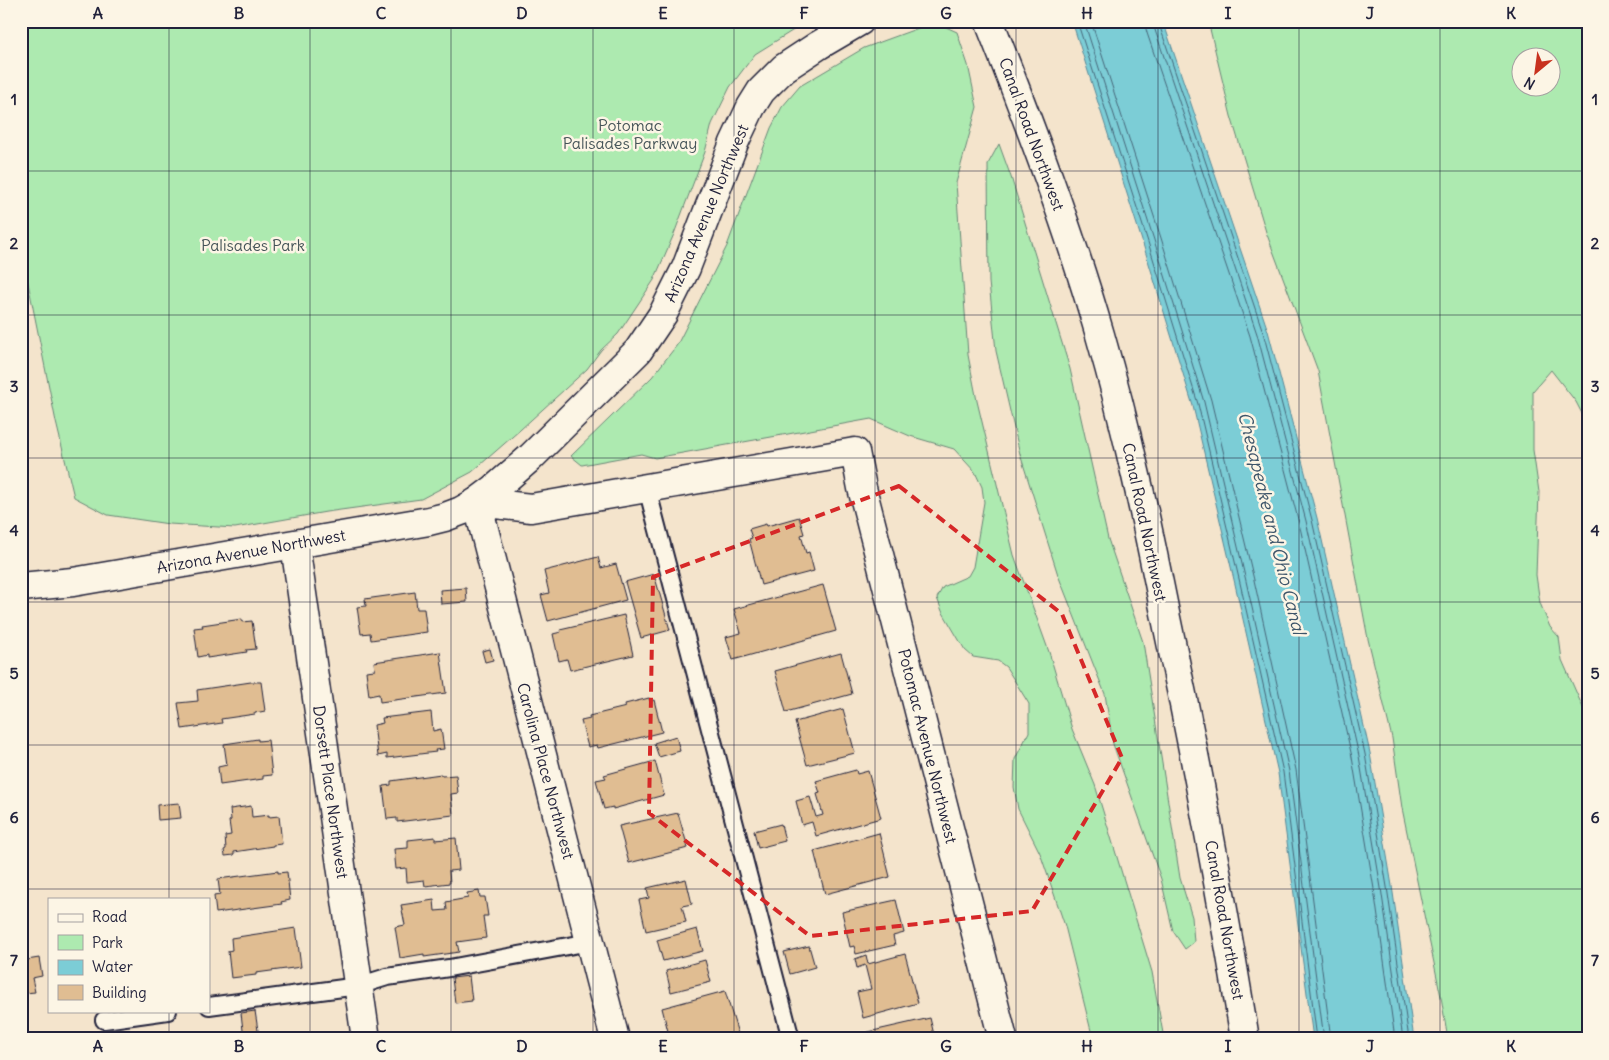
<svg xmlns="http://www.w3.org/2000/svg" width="1609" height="1060" viewBox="0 0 1609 1060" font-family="Delius,sans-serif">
	<rect width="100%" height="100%" fill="#f4e4cc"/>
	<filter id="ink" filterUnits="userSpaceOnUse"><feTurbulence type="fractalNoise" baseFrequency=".02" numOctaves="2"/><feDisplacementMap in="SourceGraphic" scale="10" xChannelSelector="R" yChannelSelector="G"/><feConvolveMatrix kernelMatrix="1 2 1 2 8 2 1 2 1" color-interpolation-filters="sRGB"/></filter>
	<g filter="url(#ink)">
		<!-- green -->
		<path fill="#adeab0" stroke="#688676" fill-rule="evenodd" d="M21,21h787l-53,33 -25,33 -18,37 -7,28 -31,82 -20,46 -36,54 -17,16 -14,19 -67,61 -48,42 -51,27 -95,13 -91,16 -66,-4 -61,-9 -34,-18 -18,-75 -35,-174z
			M1208,21h380v404l-12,-23 -25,-32 -18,21v59l6,42 -3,83 4,28 10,24 9,10 3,23 26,59v320h-140l-7,-42 -39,-189 -10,-70 -24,-99 -50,-268 -52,-139 -35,-116zM1522,58h30v30h-30z
			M935,22l22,10 11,33 9,42 -21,76 12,172 9,46 37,154 35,97 23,77 23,56 57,187 12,67h-71l-28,-113 -25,-73 -22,-44 -4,-22 1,-28 14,-27v-28l-23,-37 -8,-6 -25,-4 -8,-7 -23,-39 -5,-13 6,-11 25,-11 5,-9 11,-65 -2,-15 -7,-15 -21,-23 -44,-13 -39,-17 -216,39 -14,-4 -59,11 -11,-9 81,-79 25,-32 50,-99 44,-118 11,-21 18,-21 64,-38z
			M999,144l12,33 59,192 38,170 35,103 37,236 12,39 2,25 -9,7 -12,-18 -12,-52 -48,-135 -8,-50 -47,-119 -38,-121 -24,-103 -7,-69 -1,-118z"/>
		<!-- water -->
		<path fill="#7ccdd6" stroke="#588998" d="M1072,21h91l105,310 49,187 53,235 22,133 22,153h-101l-35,-266 -43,-189 -42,-178 -50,-162z"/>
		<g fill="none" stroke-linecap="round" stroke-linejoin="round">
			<!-- shore -->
			<path stroke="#466679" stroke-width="1" d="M1077,21l71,221 50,162 42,179 43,189 34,267
				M1084,21l70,219 50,162 42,179 43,190 35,268
				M1091,21l70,217 50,162 43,180 42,190 35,269
				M1144,21l3,12 103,303 49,187 53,234 22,132 21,150
				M1152,21l105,313 49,187 53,235 22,132 22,151
				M1158,21l105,311 49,188 53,234 22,133 22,152"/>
		</g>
		<!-- building -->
		<path fill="#e0bd92" stroke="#22223b" d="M799,517l5,17 -3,1 5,18 3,-1 5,19 -53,14 -12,-46 3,-1 -3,-9 17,-5 1,2z
			M598,557l3,11 15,-4 10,36 -78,21 -7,-26 8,-2 -5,-22z
			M654,574l16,56 -29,8 -16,-56z
			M823,585l13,46 -103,29 -7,-23 15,-4 -7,-24z
			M466,588l1,14 -26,2 -1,-14z
			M415,592l2,17h7l3,23 -56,8 -1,-7 -9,1 -4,-27 9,-1 -1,-7z
			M624,615l9,40 -63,15 -3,-11 -8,2 -6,-27 8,-2 -1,-2z
			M242,619v3l10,-1 4,28 -10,1 1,2 -40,6v-3l-9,2 -4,-29 9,-1 -1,-2z
			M490,649l3,11 -8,2 -3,-11z
			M440,652l6,41 -66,9 -1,-8 -10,2 -3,-25 9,-1 -1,-8z
			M841,653l11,41 -66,18 -11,-41z
			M251,682h10l4,29 -10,2v1l-34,5 1,4 -40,6 -4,-26 20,-2 -1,-11z
			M649,698l1,3 4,-1 8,32 -64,16 -1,-3 -9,2 -7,-26 9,-2 -1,-3 37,-9 -1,-3z
			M843,709l12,44 -48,12 -12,-43z
			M431,712l2,19 8,-2 3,20 -9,1 1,2 -49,6v-4l-9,2 -4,-31 9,-2 -1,-5z
			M676,736l4,15 -21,6 -5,-14z
			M258,739v2l10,-1 4,35 -9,1v3l-43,6 -2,-18 9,-2 -3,-21z
			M655,761l9,34 -51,14v-2l-9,2 -8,-29 10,-2 -2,-3z
			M856,770l1,4 11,-3 13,47 -65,18 -4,-14 -10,3 -6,-24 14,-4 6,20 7,-2 -6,-21 3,-1 -4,-12z
			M441,774l1,2 14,-1 2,18 -7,1 2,21 -56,7v-4l-10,1 -4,-33 8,-1v-4z
			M21,792l5,30 -5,1z
			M179,803l2,15 -23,2 -1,-15z
			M251,806l1,11 17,-2v2l10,-1 3,28 -9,1v1l-39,6v3l-9,1 -1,-6 2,-1 -1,-13 6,-1 -2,-14 2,-1 -1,-11z
			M678,813l10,35 -59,15 -10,-37z
			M781,824l4,17 -27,7 -4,-17z
			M879,833l11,44 -65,17 -11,-43z
			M435,837v3l21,-2 3,32 -10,1 1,12 -25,3 -1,-6 -17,2 -1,-14 -10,1 -2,-20 14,-1v-8z
			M278,871v2l9,-1 3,28 -9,2 1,2 -66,9 -2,-17 6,-1 -2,-16z
			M686,879l6,25 -10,2 4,16 -40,9 -7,-31 10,-2 -2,-10z
			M479,891l1,6h5l3,19h-5l3,22 -29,4 2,10 -35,5v-3l-24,4 -5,-31 10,-2 -4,-20 33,-5 1,11 12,-1 -1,-8 22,-4 -1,-5z
			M896,900l8,33 -11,3 2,9 -39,9 -2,-8 -4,1 -8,-35z
			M296,928l5,39 -45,6v2l-25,3 -3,-27 4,-1 -1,-12z
			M697,929l6,22 -40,10 -6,-21z
			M809,946l6,21 -25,7 -6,-22z
			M905,954l13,49 -55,15 -6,-26 14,-3 -6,-24 -8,3 -2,-9 11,-4 2,9z
			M39,958l3,18 -10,2 3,14 -10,1v-2l-4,1v-31z
			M705,960l6,22 -40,10 -5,-21z
			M469,976l3,25 -17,2 -3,-25z
			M725,991l14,46 -7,2h-62l-8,-31z
			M255,1011l4,26 -15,2 -3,-26z
			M930,1018l5,21h-70l-1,-6z"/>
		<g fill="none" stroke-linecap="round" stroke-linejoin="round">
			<!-- service casing -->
			<g stroke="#22223b" stroke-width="20">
				<path id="service" d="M647,488l144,551
					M209,1006l149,-20 29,-9 62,-9 141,-26
					M104,1020l64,-9"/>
			</g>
			<!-- minor casing -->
			<g stroke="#22223b" stroke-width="31">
				<path id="minor" d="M295,545l71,494
					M615,1039l-138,-537 54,6 324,-56 7,36 141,551"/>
			</g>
			<!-- primary casing -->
			<g stroke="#22223b" stroke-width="31">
				<path id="primary" d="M21,587l52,-5 356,-61 16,-4 16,-6 16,-9 16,-12 38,-33 107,-106 25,-37 23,-46 48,-125 17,-36 10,-16 23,-23 35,-23 41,-24"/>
			</g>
			<!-- trunk casing -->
			<g stroke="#22223b" stroke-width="31">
				<path id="trunk" d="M989,21c41,104 80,207 111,314 27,93 47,188 66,283 30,140 56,280 79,421"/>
			</g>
			<!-- service -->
			<use href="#service" stroke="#fcf5e5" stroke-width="16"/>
			<!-- minor -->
			<use href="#minor" stroke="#fcf5e5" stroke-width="28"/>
			<!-- primary -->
			<use href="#primary" stroke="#fcf5e5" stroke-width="28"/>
			<!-- trunk -->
			<use href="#trunk" stroke="#fcf5e5" stroke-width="28"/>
		</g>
	</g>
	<!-- marked area -->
	<path fill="none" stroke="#d62828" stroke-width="4" stroke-dasharray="10 6" stroke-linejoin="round" d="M899,486l163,128 60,144 -90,153 -222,25 -161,-123 4,-236z"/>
	<!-- grid -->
	<path fill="none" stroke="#22223b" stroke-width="1" stroke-opacity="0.55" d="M169,21v878M310,21v1018M451,21v1018M593,21v1018M734,21v1018M875,21v1018M1016,21v1018M1158,21v1018M1299,21v1018M1440,21v1018M21,171h1567M21,315h1567M21,458h1567M21,602h1567M21,745h1567M21,889h1567M169,1011v28"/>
	<g text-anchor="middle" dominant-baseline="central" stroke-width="5" stroke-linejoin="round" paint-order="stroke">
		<!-- park labels -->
		<g font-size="16" fill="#455458" stroke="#fcf5e5">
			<text x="630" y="125">Potomac<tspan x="630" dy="18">Palisades Parkway</tspan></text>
			<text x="253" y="245">Palisades Park</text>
		</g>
		<!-- street labels -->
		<g font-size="16" fill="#22223b" stroke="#fcf5e5">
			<text transform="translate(1032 134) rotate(70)">Canal Road Northwest</text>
			<text transform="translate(706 213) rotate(-67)">Arizona Avenue Northwest</text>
			<text transform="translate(1145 522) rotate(78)">Canal Road Northwest</text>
			<text transform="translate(251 551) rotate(-10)">Arizona Avenue Northwest</text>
			<text transform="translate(928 746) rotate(76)">Potomac Avenue Northwest</text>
			<text transform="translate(546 771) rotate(75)">Carolina Place Northwest</text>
			<text transform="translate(331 792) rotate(82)">Dorsett Place Northwest</text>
			<text transform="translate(1225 920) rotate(80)">Canal Road Northwest</text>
		</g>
		<!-- water labels -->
		<g font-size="18" font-style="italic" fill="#3d556a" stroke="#fcf5e5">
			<text transform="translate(1272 523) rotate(76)">Chesapeake and Ohio Canal</text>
		</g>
	</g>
	<!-- margin -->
	<rect width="1609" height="1060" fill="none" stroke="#fcf5e5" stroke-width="55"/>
	<!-- legend -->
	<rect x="48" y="898" width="162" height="115" fill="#fcf5e5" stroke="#a5a1a1"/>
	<rect x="58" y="914" width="25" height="8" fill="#fcf5e5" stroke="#a5a1a1"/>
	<text x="92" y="922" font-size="15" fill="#22223b">Road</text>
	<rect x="58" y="935" width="25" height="15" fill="#adeab0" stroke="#a5a1a1"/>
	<text x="92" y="948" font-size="15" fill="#22223b">Park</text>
	<rect x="58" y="960" width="25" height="15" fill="#7ccdd6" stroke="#a5a1a1"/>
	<text x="92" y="972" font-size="15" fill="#22223b">Water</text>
	<rect x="58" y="985" width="25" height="15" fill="#e0bd92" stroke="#a5a1a1"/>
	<text x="92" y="998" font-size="15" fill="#22223b">Building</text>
	<!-- north arrow -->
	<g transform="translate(1536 72) rotate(209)"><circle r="24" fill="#fcf5e5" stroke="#a5a1a1"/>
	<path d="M0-4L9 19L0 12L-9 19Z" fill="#c8321e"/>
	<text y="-8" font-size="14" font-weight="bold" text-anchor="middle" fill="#22223b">N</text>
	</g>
	<rect x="28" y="28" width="1554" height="1004" fill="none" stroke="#22223b" stroke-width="2"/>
	<g font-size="16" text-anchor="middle" font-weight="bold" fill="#22223b">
		<text x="98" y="19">A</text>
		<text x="239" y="19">B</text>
		<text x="381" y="19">C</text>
		<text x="522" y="19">D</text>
		<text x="663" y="19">E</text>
		<text x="804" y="19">F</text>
		<text x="946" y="19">G</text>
		<text x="1087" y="19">H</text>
		<text x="1228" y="19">I</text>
		<text x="1370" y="19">J</text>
		<text x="1511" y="19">K</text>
		<text x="14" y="105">1</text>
		<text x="1595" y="105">1</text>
		<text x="14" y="249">2</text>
		<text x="1595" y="249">2</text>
		<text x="14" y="392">3</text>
		<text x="1595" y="392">3</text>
		<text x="14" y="536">4</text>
		<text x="1595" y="536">4</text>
		<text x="14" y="679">5</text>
		<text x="1595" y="679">5</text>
		<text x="14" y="823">6</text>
		<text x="1595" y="823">6</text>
		<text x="14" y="966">7</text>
		<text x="1595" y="966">7</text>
		<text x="98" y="1052">A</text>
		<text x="239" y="1052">B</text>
		<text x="381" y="1052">C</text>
		<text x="522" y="1052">D</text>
		<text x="663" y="1052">E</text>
		<text x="804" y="1052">F</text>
		<text x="946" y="1052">G</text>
		<text x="1087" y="1052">H</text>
		<text x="1228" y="1052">I</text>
		<text x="1370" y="1052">J</text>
		<text x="1511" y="1052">K</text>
	</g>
</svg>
